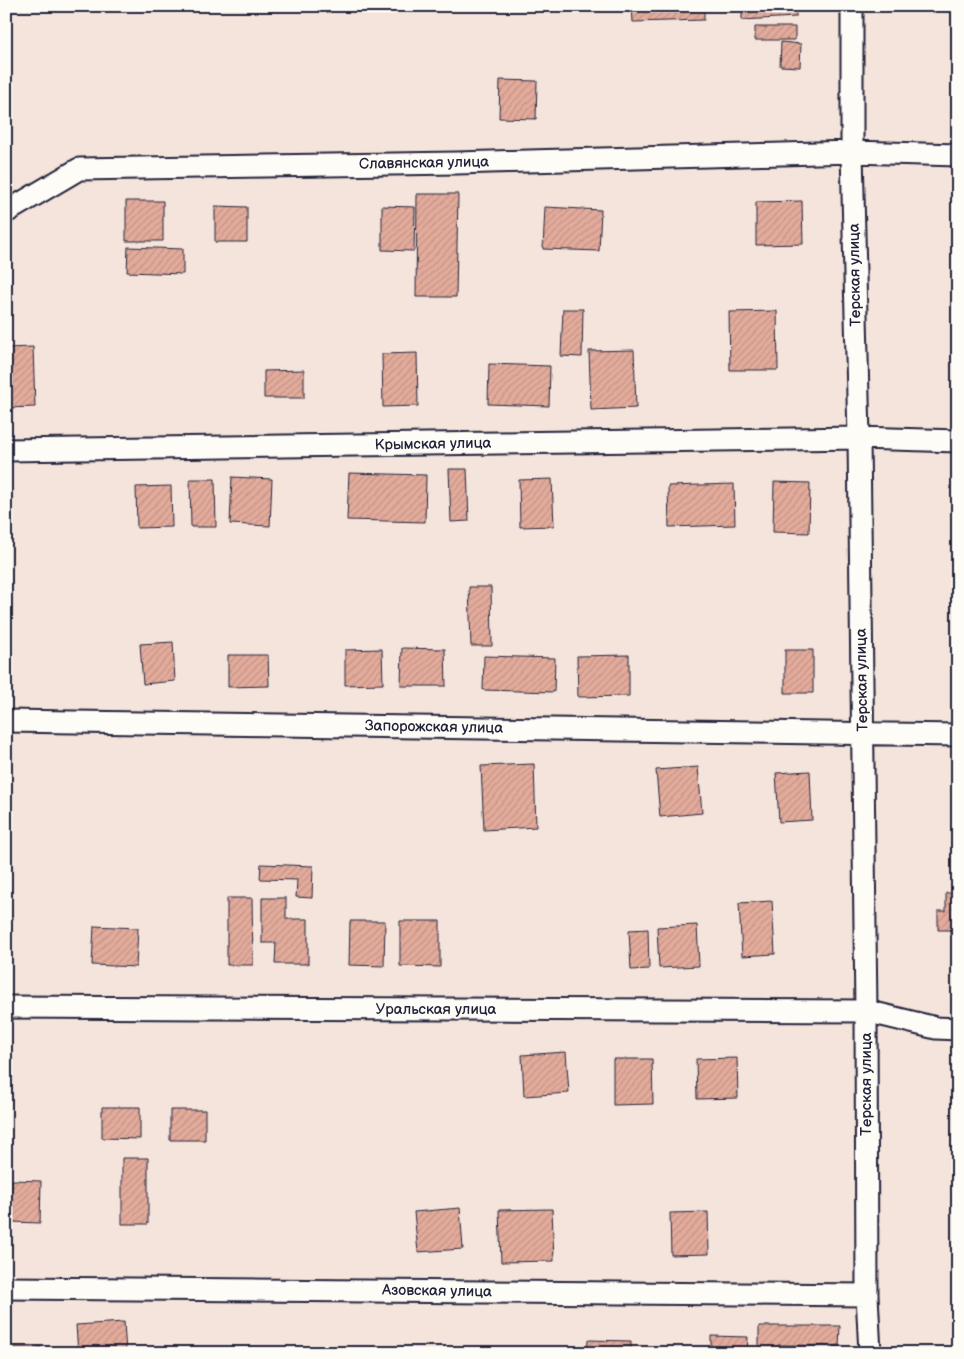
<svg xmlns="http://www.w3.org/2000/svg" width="964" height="1359" viewBox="0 0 964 1359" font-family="'Balsamiq Sans',sans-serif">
	<defs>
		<pattern id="building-hatch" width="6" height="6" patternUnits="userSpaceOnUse" patternTransform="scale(1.25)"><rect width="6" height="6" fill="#e3ab9b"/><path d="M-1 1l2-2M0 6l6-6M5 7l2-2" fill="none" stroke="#c29386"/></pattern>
	</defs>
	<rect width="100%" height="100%" fill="#f5e4db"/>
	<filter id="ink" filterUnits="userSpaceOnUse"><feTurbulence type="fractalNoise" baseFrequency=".02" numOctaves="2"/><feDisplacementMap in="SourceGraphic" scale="10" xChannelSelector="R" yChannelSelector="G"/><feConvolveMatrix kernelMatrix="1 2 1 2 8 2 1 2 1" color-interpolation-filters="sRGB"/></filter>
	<g filter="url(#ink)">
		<!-- building -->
		<path fill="url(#building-hatch)" stroke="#22223b" d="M632,6h72v14l-71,2z
			M742,6h54v11l-54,3z
			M755,27h40v13h-40z
			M781,42l20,2 -1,23 -20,-1z
			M500,80l37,1 -1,38 -37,-1z
			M417,194h41l-2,103h-40z
			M126,201h37v40h-37z
			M802,201l1,43 -47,1v-43z
			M215,206l32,1v35h-32z
			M382,206l33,1 -1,44 -32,-1z
			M545,207l56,3 -2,41 -56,-2z
			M128,247l55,2v25l-56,-2z
			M563,309h20l-1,48 -21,-1z
			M777,311l1,59h-48l-1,-58z
			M33,347l2,60 -29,1v-60z
			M634,350l2,58 -45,2 -2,-59z
			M417,353l1,53 -35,1 -1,-53z
			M489,364l61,2 -1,40 -61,-2z
			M304,370v28h-40v-27z
			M449,469h18l2,52 -18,1z
			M349,473l77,2 -1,47 -78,-2z
			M232,477l40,2 -2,47 -40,-2z
			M190,479h25l1,48h-25z
			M552,479l2,47 -34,1 -1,-47z
			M774,482l36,1 -1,50 -36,-1z
			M734,484l1,41 -66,2 -1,-41z
			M171,486l1,41 -35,1 -1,-41z
			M469,587h22l1,59h-21z
			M173,642l2,39 -32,3 -3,-40z
			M402,648l43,1 1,37h-45z
			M382,649l1,35 -38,1v-35z
			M785,650h28v43h-28z
			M228,655h40l1,31 -41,1z
			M629,655v41l-51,1 -1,-41z
			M484,656l71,2 -1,34 -71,-2z
			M534,764l2,63 -52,3 -3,-64z
			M698,767l4,46 -42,4 -4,-47z
			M810,771l2,49 -33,2 -3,-49z
			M261,864l52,2 -1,32 -16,-1 1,-17 -37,-1z
			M946,893h12v37h-20v-19h8z
			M227,898h25l1,67h-26z
			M262,898h24v21h22v45h-33l1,-21h-14z
			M772,901l3,53 -33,2 -3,-53z
			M350,921h35l-1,45 -35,-1z
			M400,921h40v46l-40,-1z
			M697,925l2,41 -40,2 -2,-41z
			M94,926l44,2 -2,39 -44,-2z
			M648,929l1,40 -18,1 -2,-40z
			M566,1052l3,41 -45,3 -2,-41z
			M737,1058l1,40 -41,1 -1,-40z
			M613,1059h39l1,45 -40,1z
			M102,1107h38v32l-38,-1z
			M170,1110h35v30h-35z
			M122,1158h26v66h-26z
			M12,1180l29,1 -1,42 -29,-1z
			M460,1208l3,41 -45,3 -4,-40z
			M552,1209l2,52 -53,1 -2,-52z
			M708,1212l1,42 -38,1 -1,-42z
			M124,1322l2,31h-48l-2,-28z
			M759,1326h81l-1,20 -60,-1v8h-20z
			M711,1336l37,1 -1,16h-36z
			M588,1340l43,1v12h-44z
			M6,1347h35v6h-35z"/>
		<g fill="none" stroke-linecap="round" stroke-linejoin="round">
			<!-- minor casing -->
			<g stroke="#22223b" stroke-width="25">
				<path id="minor" d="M852,6v146l7,286 7,573 1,284 3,58
					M6,212l73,-43 378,-6 395,-11 106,3
					M6,450l853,-12 99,3
					M6,721l952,14
					M6,1007l860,4 70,17 22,1
					M6,1288l861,7"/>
			</g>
			<!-- minor -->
			<use href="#minor" stroke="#fdfcf7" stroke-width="21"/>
		</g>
	</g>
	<g text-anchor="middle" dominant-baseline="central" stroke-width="4" stroke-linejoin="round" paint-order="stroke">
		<!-- street labels -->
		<g font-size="15" fill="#22223b" stroke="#fdfcf7">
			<text transform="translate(424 163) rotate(-1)">Славянская улица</text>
			<text transform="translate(855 275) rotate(-91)">Терская улица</text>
			<text transform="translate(433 444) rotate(-1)">Крымская улица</text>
			<text transform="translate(862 680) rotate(-91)">Терская улица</text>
			<text transform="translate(434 727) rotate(1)">Запорожская улица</text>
			<text x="436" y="1009">Уральская улица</text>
			<text transform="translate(866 1084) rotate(-90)">Терская улица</text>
			<text transform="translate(437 1291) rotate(1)">Азовская улица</text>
		</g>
	</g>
	<!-- margin -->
	<rect width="964" height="1359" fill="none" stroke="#fdfcf7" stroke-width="25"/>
	<rect x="12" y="12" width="939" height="1334" fill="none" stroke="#22223b" stroke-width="2" filter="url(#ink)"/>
</svg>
